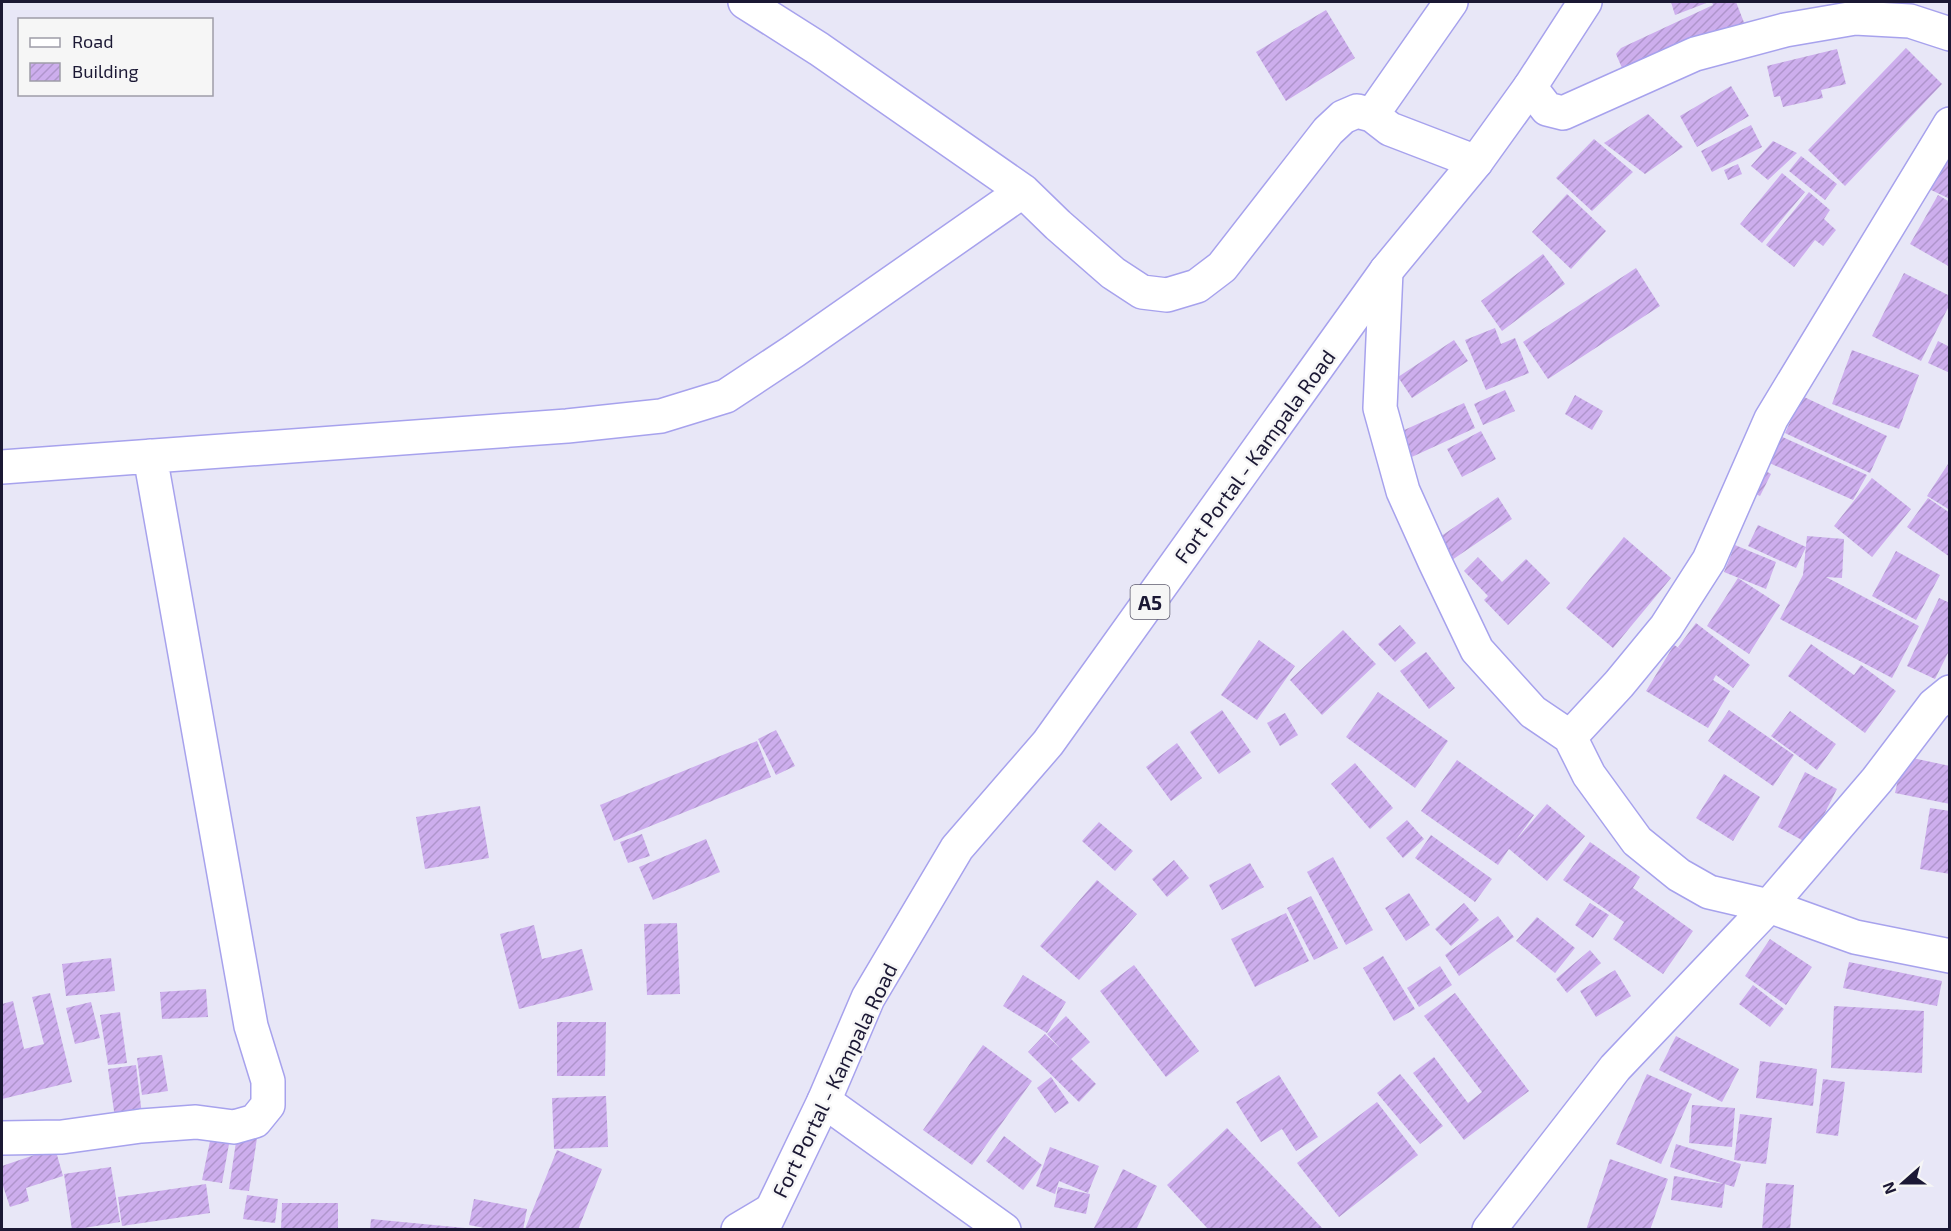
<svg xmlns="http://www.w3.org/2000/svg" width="1951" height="1231" viewBox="0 0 1951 1231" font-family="'Exo 2',sans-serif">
	<defs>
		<pattern id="building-hatch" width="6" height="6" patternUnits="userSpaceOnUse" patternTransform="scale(1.5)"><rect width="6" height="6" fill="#cdaeed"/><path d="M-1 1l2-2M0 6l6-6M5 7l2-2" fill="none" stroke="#af95cc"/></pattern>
	</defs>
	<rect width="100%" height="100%" fill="#e8e7f7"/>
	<!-- building -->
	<path fill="url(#building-hatch)" d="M1671,2h38l-34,13z
		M1712,2h24l9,23 -120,50 -9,-21 5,-6 92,-43z
		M1326,10l29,48 -69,43 -30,-49z
		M1906,48l36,36 -97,102 -37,-36z
		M1837,49l9,35 -25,6 2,8 -40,9 -3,-11 -6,1 -7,-31z
		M1731,86l18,30 -52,31 -17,-31z
		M1648,114l35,33 -38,27 -41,-31z
		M1751,125l11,22 -50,25 -11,-21z
		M1594,139l39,33 -41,39 -36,-33z
		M1773,141l24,12 -29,27 -17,-14z
		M1950,154v45l-21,-10z
		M1801,156l36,28 -12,16 -36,-29z
		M1738,164l4,10 -14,6 -4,-10z
		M1782,173l23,19 -43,51 -22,-19z
		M1809,192l21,18 -6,9 12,11 -13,16 -8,-6 -21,27 -28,-22z
		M1567,194l39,37 -35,38 -39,-37z
		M1938,195l12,7v65l-40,-23z
		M1543,254l22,30 -63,47 -21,-30z
		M1636,268l24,38 -112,73 -25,-37z
		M1904,273l46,23v8l-29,57 -49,-25z
		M1495,328l6,16 14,-6 14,35 -43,17 -21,-50z
		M1454,340l14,21 -56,37 -14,-21z
		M1938,341l12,6v26l-22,-10z
		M1852,350l67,25 -20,54 -67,-25z
		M1505,390l10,21 -32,14 -9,-21z
		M1575,395l28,16 -11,19 -27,-16z
		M1802,396l85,40 -17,37 -85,-40z
		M1464,403l11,25 -72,33 -12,-25z
		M1481,431l15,28 -34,18 -15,-28z
		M1776,434l91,41 -14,25 -88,-39z
		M1950,461v49l-23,-14z
		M1755,465l16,9 -11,22 -17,-8z
		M1872,478l39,31 -39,48 -38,-31z
		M1498,497l14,22 -60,41 -15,-21z
		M1928,498l22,15v44l-43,-30z
		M1758,525l48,22 -10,21 -48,-22z
		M1807,536l37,3 -2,39 -16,-1 93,49 -27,52 -112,-59 23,-44z
		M1624,537l47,41 -58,70 -47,-40z
		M1735,545l41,17 -10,27 -42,-17z
		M1896,551l44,24 -24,45 -44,-24z
		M1478,557l24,25 24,-23 24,24 -42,42 -24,-25 4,-4 -24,-25z
		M1738,578l42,27 -31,49 -42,-28z
		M1939,598l11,5v46l-15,30 -28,-13z
		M1696,623l54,42 -17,23 -17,-13 -3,5 17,11 -22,37 -62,-37 28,-46 10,6 -6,-4z
		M1400,625l16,18 -21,19 -17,-18z
		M1343,630l33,34 -54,51 -32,-35z
		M1259,640l36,26 -38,54 -36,-25z
		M1811,644l43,31 7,-10 35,26 -31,42 -77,-57z
		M1426,652l29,36 -26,21 -29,-38z
		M1378,692l70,49 -33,47 -69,-51z
		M1222,710l29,42 -32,22 -29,-42z
		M1729,710l65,45 -21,31 -65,-45z
		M1790,711l46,33 -19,26 -46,-34z
		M1285,713l13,22 -18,11 -13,-23z
		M776,730l19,36 -19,9 -18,-36z
		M757,741l14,36 -157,64 -14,-36z
		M1177,743l25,35 -31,23 -25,-34z
		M1903,756l47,10v38l-55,-11z
		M1457,760l77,55 -18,25 31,-36 38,32 -38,45 -38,-32 -11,16 -77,-54z
		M1355,763l38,45 -23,21 -39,-45z
		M1805,772l32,17 -28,55 -31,-17z
		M1724,774l36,23 -27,44 -37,-23z
		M480,806l9,52 -64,11 -9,-52z
		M1930,808l20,3v63l-30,-5z
		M1407,820l17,19 -21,19 -17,-20z
		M1099,822l34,29 -18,20 -33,-30z
		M642,834l8,22 -22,7 -8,-21z
		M1431,835l61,44 -17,23 -60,-44z
		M706,839l14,33 -67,28 -14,-33z
		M1590,842l50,35 -7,11 60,43 -30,43 -50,-35 11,-17 -61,-42z
		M1333,857l40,73 -27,15 -39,-73z
		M1174,860l15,18 -22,19 -15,-18z
		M1250,863l14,24 -42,23 -13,-25z
		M1097,880l40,34 -58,66 -39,-34z
		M1409,893l21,32 -24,16 -21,-33z
		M1311,896l27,52 -24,12 -27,-52z
		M1464,903l15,17 -28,26 -16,-17z
		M1590,903l19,12 -16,23 -18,-13z
		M1286,913l23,48 -54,26 -24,-48z
		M1498,916l16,21 -55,39 -14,-21z
		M1537,917l38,31 -20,25 -39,-32z
		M677,923l3,71 -33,1 -3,-71z
		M534,925l8,34 40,-10 11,41 -74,19 -19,-75z
		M1770,939l42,28 -26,38 -41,-29z
		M1590,950l11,13 -34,30 -11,-14z
		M1383,956l32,53 -21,12 -31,-53z
		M111,958l4,33 -49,5 -4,-32z
		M1849,962l93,19 -5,25 -94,-18z
		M1134,965l65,86 -33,26 -66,-86z
		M1440,966l12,19 -33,22 -12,-19z
		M1615,970l16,26 -35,21 -16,-26z
		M1023,975l43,27 -19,31 -44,-27z
		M1753,985l31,24 -14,18 -31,-23z
		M206,989l2,28 -46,2 -2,-27z
		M50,993l22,89 -70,17v-95l11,-3 11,48 20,-5 -12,-47z
		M1455,993l74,98 -65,49 -51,-67 21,-16 34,46 14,-11 -58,-76z
		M91,1002l9,36 -25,6 -9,-36z
		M1834,1006l90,5 -2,62 -91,-5z
		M120,1012l7,51 -19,2 -8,-50z
		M1066,1016l24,26 -19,17 25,25 -17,18 -51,-50 17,-18 16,15 -14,-15z
		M557,1022h49l-1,54h-48z
		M1676,1036l63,33 -17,33 -63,-32z
		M983,1045l49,36 -60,84 -49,-35z
		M162,1055l6,36 -26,4 -5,-37z
		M1760,1061l57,8 -4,37 -57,-8z
		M136,1065l6,50 -27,3 -7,-49z
		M1400,1074l43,52 -23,18 -43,-51z
		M1647,1074l45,20 -31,70 -45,-20z
		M1279,1075l39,62 -22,14 -14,-22 -21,13 -25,-40z
		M1051,1077l18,26 -14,10 -18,-25z
		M1823,1079l22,3 -7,54 -22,-3z
		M606,1096l2,51 -54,2 -2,-51z
		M1377,1102l41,53 -79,62 -42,-54z
		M1692,1105l43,3 -3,39 -43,-4z
		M1740,1114l32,4 -6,46 -32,-4z
		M1227,1128l97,102h-115l-42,-45z
		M237,1135l20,3 -8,53 -20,-2z
		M1004,1136l38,29 -19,25 -37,-29z
		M210,1141l19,3 -7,39 -20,-3z
		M1676,1144l65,20 -7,23 -64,-20z
		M1050,1147l49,19 -11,27 -29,-12 -4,13 -19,-8z
		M55,1148l8,28 -37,12 3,13 -19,6 -8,-24v-17z
		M557,1150l45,19 -24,61h-52l-1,-1z
		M1610,1159l58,20 -18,51h-64z
		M111,1167l9,55 -48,8 -8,-56z
		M1123,1169l34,17 -21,44h-43z
		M1674,1176l51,8 -3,24 -51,-8z
		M1766,1183l28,2 -4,45h-28z
		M206,1184l4,29 -88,13 -4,-29z
		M1058,1187l32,7 -4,20 -32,-7z
		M247,1195l31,4 -3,24 -32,-4z
		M474,1199l53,10 -4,21h-29l-25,-5z
		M282,1203h56v27h-57z
		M371,1219l94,9v2h-95z"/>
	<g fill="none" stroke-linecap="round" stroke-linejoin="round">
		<!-- minor casing -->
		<g stroke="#a7a2ed" stroke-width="36">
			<path id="minor" d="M745,2l74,47 204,142 35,34 55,48 29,19 25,3 30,-9 25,-19 106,-136 15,-14 14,-6 15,4 18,14 86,33
				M1530,87l17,22 16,4 132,-59 90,-24 70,-12 55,3 40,13
				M1372,115l79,-113
				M1386,271l-6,137 23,83 32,71 42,88 56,62 37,25 19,38 48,66 42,34 30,17 60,14 86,31 95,19
				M2,467l565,-41 94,-10 65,-20 68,-45 229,-160
				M1570,737l49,-53 47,-57 43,-67 62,-141 179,-295
				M824,1101l180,129
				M2,1138l60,-1 79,-11 55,-4 38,5 21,-6 13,-16v-24l-17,-55 -101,-570
				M738,1230l32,-19
				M1489,1230l126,-162 154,-162 108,-126 57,-75 16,-13"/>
		</g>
		<!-- primary casing -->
		<g stroke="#a7a2ed" stroke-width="36">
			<path id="primary" d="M762,1230l62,-129 44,-103 89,-150 91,-105 338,-472 90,-109 54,-75 55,-85"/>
		</g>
		<!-- minor -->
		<use href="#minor" stroke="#fff" stroke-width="33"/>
		<!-- primary -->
		<use href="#primary" stroke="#fff" stroke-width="33"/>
	</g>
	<g text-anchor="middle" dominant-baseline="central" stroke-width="5" stroke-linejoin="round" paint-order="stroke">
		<!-- shield labels -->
		<rect fill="#f6f6f6" stroke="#5d5b6e" stroke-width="1.5" x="1130.5" y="585" width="39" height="34" rx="4.5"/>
		<g font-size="20" font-weight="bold" fill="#1b1834">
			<text x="1150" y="602">A5</text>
		</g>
		<!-- street labels -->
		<g font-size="21" fill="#1b1834" stroke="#f6f6f6">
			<text transform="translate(1254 456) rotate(-54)">Fort Portal - Kampala Road</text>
			<text transform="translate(834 1080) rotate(-64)">Fort Portal - Kampala Road</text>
		</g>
	</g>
	<!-- border -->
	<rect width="1951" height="1231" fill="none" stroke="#1b1834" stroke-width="6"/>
	<!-- legend -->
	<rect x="18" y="18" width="195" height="78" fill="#f6f6f6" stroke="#9e9da8" stroke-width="1.5"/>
	<rect x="30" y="38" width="30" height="9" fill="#ffffff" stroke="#9e9da8" stroke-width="1.5"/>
	<text x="72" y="48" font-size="18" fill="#1b1834">Road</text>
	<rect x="30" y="63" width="30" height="18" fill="url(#building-hatch)" stroke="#9e9da8" stroke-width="1.5"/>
	<text x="72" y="78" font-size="18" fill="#1b1834">Building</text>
	<!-- north arrow -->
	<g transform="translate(1903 1183) rotate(249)" stroke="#f6f6f6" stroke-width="4.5" paint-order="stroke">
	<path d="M0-4.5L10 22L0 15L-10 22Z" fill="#1b1834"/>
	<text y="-9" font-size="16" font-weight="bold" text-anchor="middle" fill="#1b1834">N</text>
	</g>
</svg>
